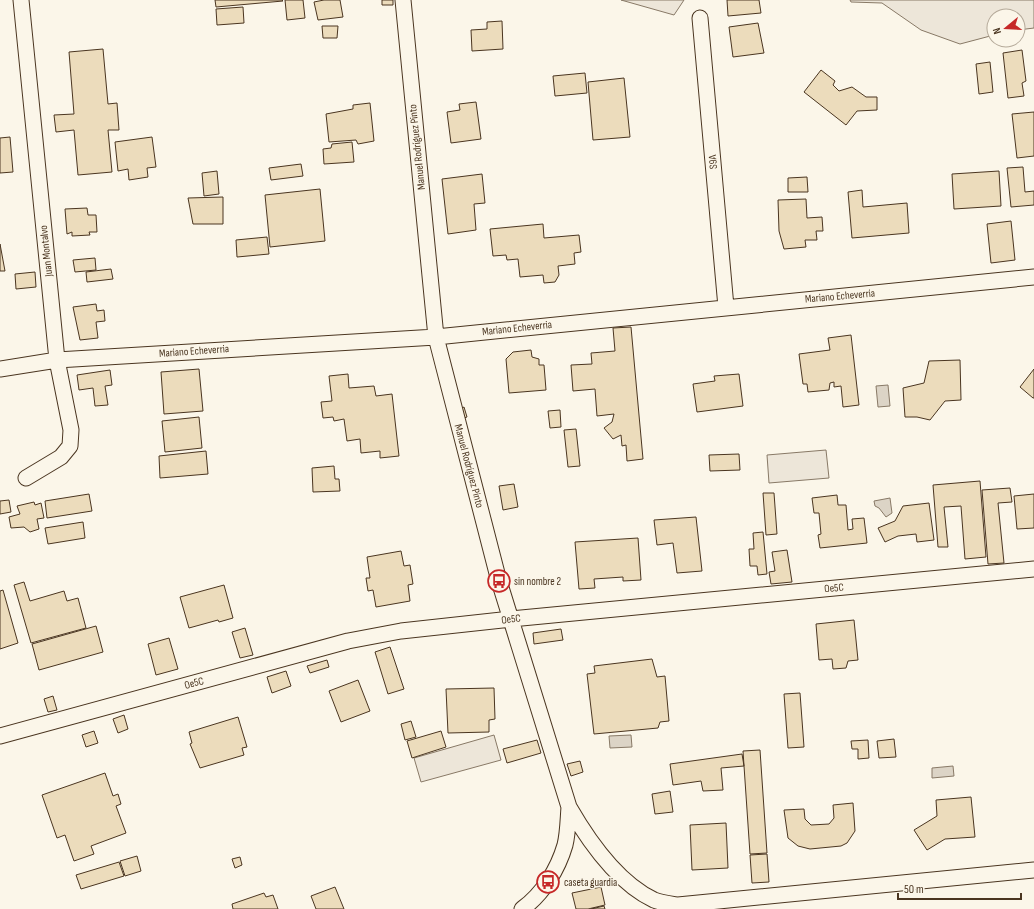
<svg xmlns="http://www.w3.org/2000/svg" width="1034" height="909" viewBox="0 0 1034 909" font-family="'Sofia Sans Condensed',sans-serif">
	<rect width="100%" height="100%" fill="#fbf6e9"/>
	<!-- green -->
	<path fill="#ede6d9" stroke="#887966" d="M621,0h63l-10,15z
		M850,0h184v28l-16,2v-14h-24v19l-34,9 -39,-14 -39,-27 -31,-1z
		M826,450l3,28 -60,5 -2,-28z
		M494,735l7,25 -80,22 -7,-24z"/>
	<!-- water -->
	<path fill="#dcd4c6" stroke="#887966" d="M888,385l2,21 -12,1 -2,-21z
		M890,498l2,15 -6,4 -7,-9 -4,-2 -1,-5z
		M631,735l1,12 -22,1 -1,-12z
		M953,766l1,10 -22,2v-10z"/>
	<!-- building -->
	<path fill="#ecdcbc" stroke="#4a3520" d="M215,0h67l1,1 -67,6z
		M285,0h18l2,18 -18,2z
		M324,0h16l3,17 -25,3 -4,-18z
		M382,0h11v5h-11z
		M727,0h32l2,13 -33,3z
		M243,7l1,16 -27,2 -1,-16z
		M502,21l1,28 -31,2 -1,-21 16,-1v-7z
		M758,23l6,30 -31,4 -4,-30z
		M322,26h16l-1,12h-14z
		M103,49l5,55 9,-1 2,27h-11l4,42 -34,3 -4,-45 -18,2 -2,-17 20,-1 -5,-62z
		M1022,50l4,31 -4,2 2,13 -16,2 -5,-45z
		M990,62l3,30 -14,2 -3,-30z
		M821,70l14,11 -2,4 6,6 13,-4 14,10h11v13l-20,1 -11,14 -42,-33z
		M585,73l2,20 -32,3 -2,-20z
		M624,78l6,59 -37,3 -5,-58z
		M476,102l5,37 -30,4 -4,-31 13,-2 -1,-6z
		M370,103l4,38 -16,3 -2,-4 -27,2 -3,-28 27,-5v-4z
		M1034,112v44l-17,2 -5,-44z
		M10,137l3,35 -13,1v-35z
		M152,137l4,30 -9,1 1,9 -19,3 -1,-11 -10,2 -3,-29z
		M352,142l2,20 -30,2 -1,-15 8,-1 1,-4z
		M301,164l2,12 -32,4 -2,-12z
		M1023,167l2,25 9,-1v14l-23,2 -4,-39z
		M217,171l2,23 -15,2 -2,-23z
		M999,171l2,35 -47,3 -2,-35z
		M482,174l3,29 -11,1 2,26 -28,4 -6,-55z
		M807,177l1,15h-20v-14z
		M320,189l5,52 -55,6 -5,-52z
		M862,190l1,17 44,-4 2,30 -57,5 -4,-46z
		M223,197v27h-30l-5,-26z
		M806,199l1,19 15,-1 1,14h-7l1,9h-12l1,7 -22,2 -5,-18 -1,-31z
		M87,208l1,7h8l1,17h-8l1,3 -18,1v-4l-5,2 -2,-25z
		M1011,221l4,39 -24,3 -4,-39z
		M543,224l1,14 35,-3 2,17 -7,1 1,11 -17,2 1,9 -4,7 -11,1 -1,-8 -23,2 -2,-18 -11,1 -1,-5 -13,1 -3,-27z
		M267,237l2,17 -32,3 -1,-17z
		M0,244l5,27h-5z
		M95,258l1,12 -21,2 -2,-12z
		M111,269l2,10 -26,3 -1,-10z
		M35,272l1,15 -20,2 -1,-15z
		M96,304l1,7 7,-1 1,11 -9,1 2,16 -18,2 -7,-33z
		M631,327l12,132 -16,2 -1,-16 -4,1 -1,-11 -8,4 -9,-11 8,-6 2,-8 -17,2 -2,-27 -22,2 -2,-26 21,-1 -1,-11 24,-2 -2,-23z
		M851,335l8,70 -16,2 -2,-21 -7,1v-5l-4,1 -1,7 -21,2 -1,-8h-4l-4,-30 31,-4 -2,-12z
		M531,350l1,7 7,2v6h5l2,25 -37,3 -3,-34 7,-7z
		M960,360l1,40 -16,1 -15,19 -13,-3h-12l-2,-29 21,-5 5,-22z
		M199,369l4,42 -39,3 -3,-42z
		M1034,369v29h-1l-13,-11z
		M110,370l2,15 -7,1 3,19 -13,1 -2,-18 -14,2 -2,-15z
		M348,374l1,14 25,-2 2,10 16,-2 7,62 -19,2v-7l-19,2 -1,-14 -13,2 -3,-22 -10,2 -1,-4 -10,1 -2,-16 11,-1 -3,-25z
		M739,374l4,32 -46,6 -4,-28 22,-3 -1,-5z
		M464,407l3,10 -6,2 -3,-9z
		M560,410l1,17 -11,1 -2,-17z
		M199,417l3,31 -37,4 -3,-31z
		M576,429l4,37 -12,1 -4,-37z
		M206,451l2,23 -48,4 -1,-22z
		M739,454l1,16 -30,1 -1,-16z
		M334,466l1,13h4l1,12 -27,1 -1,-24z
		M980,481l6,76 -21,2 -4,-53 -17,1 4,40h-10l-5,-62z
		M514,484l4,23 -15,3 -4,-24z
		M1010,488l2,14 -14,1 6,60 -16,1 -6,-74z
		M763,493h11l3,41 -11,1z
		M89,494l3,17 -45,7 -2,-17z
		M1034,494v34l-17,1 -3,-33z
		M837,495l1,10h8l2,25 5,-1 -1,-10 12,-1 3,25 -47,5 -2,-13 3,-1 -2,-21h-5l-2,-15z
		M9,500l2,12 -11,2v-13z
		M34,502l1,3 6,-2 3,15 -7,1 2,10 -9,3 -6,-5 -13,1 -2,-11 11,-3 -3,-8z
		M929,503l5,37 -17,2 -1,-8 -18,2 -13,6 -7,-14 17,-7 8,-15z
		M696,517l6,54 -25,2 -4,-30 -16,2 -3,-25z
		M83,522l2,16 -37,6 -3,-16z
		M763,532l4,42 -9,1 -1,-9h-7l-1,-17h5l-1,-16z
		M638,538l3,42 -18,1v-4l-29,2 1,9 -16,1 -4,-47z
		M787,550l5,32 -21,2 -2,-12 6,-1 -3,-19z
		M401,551l3,15 6,-1 3,19 -5,1 2,16 -34,6 -3,-17 -5,1 -2,-13h4l-3,-21z
		M24,582l6,19 34,-10 3,10 11,-3 8,30 -55,15 -17,-58z
		M224,585l9,33 -14,4 -1,-2 -29,8 -9,-31z
		M3,590l15,53 -18,6v-58z
		M854,620l4,40 -10,1 -2,7 -13,1 -1,-10 -13,1 -3,-36z
		M96,626l7,26 -64,18 -7,-26z
		M245,628l8,27 -13,3 -8,-26z
		M561,629l2,11 -29,4 -1,-11z
		M169,638l9,31 -22,6 -8,-31z
		M390,647l14,42 -16,5 -13,-42z
		M652,659l5,18 8,-1 4,45 -9,1 -2,6 -64,6 -7,-60 8,-1 -1,-7z
		M327,660l2,7 -19,6 -3,-7z
		M286,671l5,15 -19,7 -5,-16z
		M358,680l12,31 -29,11 -12,-31z
		M494,688l1,31 -6,1v12l-41,1 -2,-44z
		M800,693l4,54 -16,1 -4,-54z
		M53,696l4,14 -9,2 -4,-13z
		M124,715l4,14 -10,4 -5,-14z
		M238,717l9,30 -5,1 2,7 -44,13 -10,-24 2,-1 -3,-11z
		M411,721l5,16 -11,3 -4,-16z
		M94,731l4,12 -12,4 -4,-12z
		M441,731l5,16 -34,11 -5,-17z
		M894,739l2,18 -17,1 -2,-17z
		M537,740l4,13 -34,10 -4,-14z
		M868,740l1,18 -11,1v-10h-6l-1,-8z
		M760,750l7,103 -17,1 -7,-103z
		M742,754l2,12 -23,2 2,22 -20,1 -2,-10 -28,4 -3,-21z
		M580,761l3,11 -12,4 -4,-12z
		M105,773l8,23 5,-2 3,10 -5,2 10,27 -35,13 3,8 -20,7 -9,-26 -8,3 -15,-43z
		M670,791l3,21 -18,2 -3,-20z
		M971,797l4,40 -30,2 -18,11 -13,-20 23,-14 -1,-16z
		M853,803l2,28 -8,12 -6,3 -31,3 -12,-3 -10,-8 -4,-28 20,-1 1,10 6,6 18,-1 5,-6 -1,-13z
		M726,823l2,45 -36,2 -2,-45z
		M767,854l2,28 -17,1 -2,-28z
		M137,856l4,15 -16,5 -5,-15z
		M240,857l2,8 -7,3 -3,-9z
		M119,862l5,14 -43,13 -5,-14z
		M335,887l9,22h-28l-5,-13z
		M601,887l4,18 -17,4h-12l-4,-16z
		M264,893l2,4 7,-2 5,14h-45l-1,-5z
		M604,906l1,3h-14z"/>
	<g fill="none" stroke-linecap="round" stroke-linejoin="round">
		<!-- street casing -->
		<g stroke="#4a3520" stroke-width="17">
			<path id="street" d="M21,0l36,360 14,70 -1,16 -9,11 -35,21
				M403,0l33,337 63,244 70,226c-1,12 -1,26 -4,38 -7,24 -22,49 -43,64
				M700,18l26,289
				M0,369l57,-9 379,-23 598,-60
				M0,736l348,-95 53,-10 110,-12 523,-50
				M569,807c19,33 49,76 85,93 7,3 17,4 24,5l356,-35"/>
		</g>
		<!-- street -->
		<use href="#street" stroke="#fbf6e9" stroke-width="15"/>
	</g>
	<!-- icons -->
	<defs>
		<g id="bus-ring" transform="scale(1.15)"><circle r="9.5" fill="#fbf6e9" stroke="#c62828" stroke-width="1.5"/><path d="M-5-6H5V4H4V6H2V4H-2V6H-4V4H-5ZM-3.5-4V0h7V-4ZM-3.5 1.2v1.5H-2V1.2ZM2 1.2v1.5H3.5V1.2Z" fill="#c62828"/></g>
	</defs>
	<g fill-rule="evenodd">
		<use href="#bus-ring" x="499" y="581"/>
		<use href="#bus-ring" x="548" y="882"/>
	</g>
	<g text-anchor="middle" dominant-baseline="central" stroke-width="3" stroke-linejoin="round" paint-order="stroke">
		<!-- street labels -->
		<g font-size="11" fill="#4a3520" stroke="#fbf6e9">
			<text transform="translate(417 147) rotate(-96)">Manuel Rodríguez Pinto</text>
			<text transform="translate(713 162) rotate(-95)">S9A</text>
			<text transform="translate(46 251) rotate(-96)">Juan Montalvo</text>
			<text transform="translate(840 296) rotate(-5)">Mariano Echeverria</text>
			<text transform="translate(517 328) rotate(-6)">Mariano Echeverria</text>
			<text transform="translate(194 351) rotate(-4)">Mariano Echeverria</text>
			<text transform="translate(469 466) rotate(75)">Manuel Rodríguez Pinto</text>
			<text transform="translate(834 588) rotate(-5)">Oe5C</text>
			<text transform="translate(511 619) rotate(-7)">Oe5C</text>
			<text transform="translate(194 683) rotate(-15)">Oe5C</text>
		</g>
		<!-- poi labels -->
		<g font-size="11" fill="#4a3520" stroke="#fbf6e9" text-anchor="start">
			<text x="514" y="581">sin nombre 2</text>
			<text x="564" y="882">caseta guardia</text>
		</g>
	</g>
	<!-- north arrow -->
	<g transform="translate(1006 28) rotate(252)"><circle r="19" fill="#fbf6e9" stroke="#b4a999"/>
	<path d="M0-3L7 15L0 10L-7 15Z" fill="#c62828"/>
	<text y="-6" font-size="11" font-weight="bold" text-anchor="middle" fill="#4a3520">N</text>
	</g>
	<!-- scale -->
	<path d="M898 893v6h123v-6" fill="none" stroke="#4a3520" stroke-width="2"/>
	<text x="904" y="893" font-size="12" fill="#4a3520" stroke="#fbf6e9" stroke-width="3" paint-order="stroke">50 m</text>
</svg>
